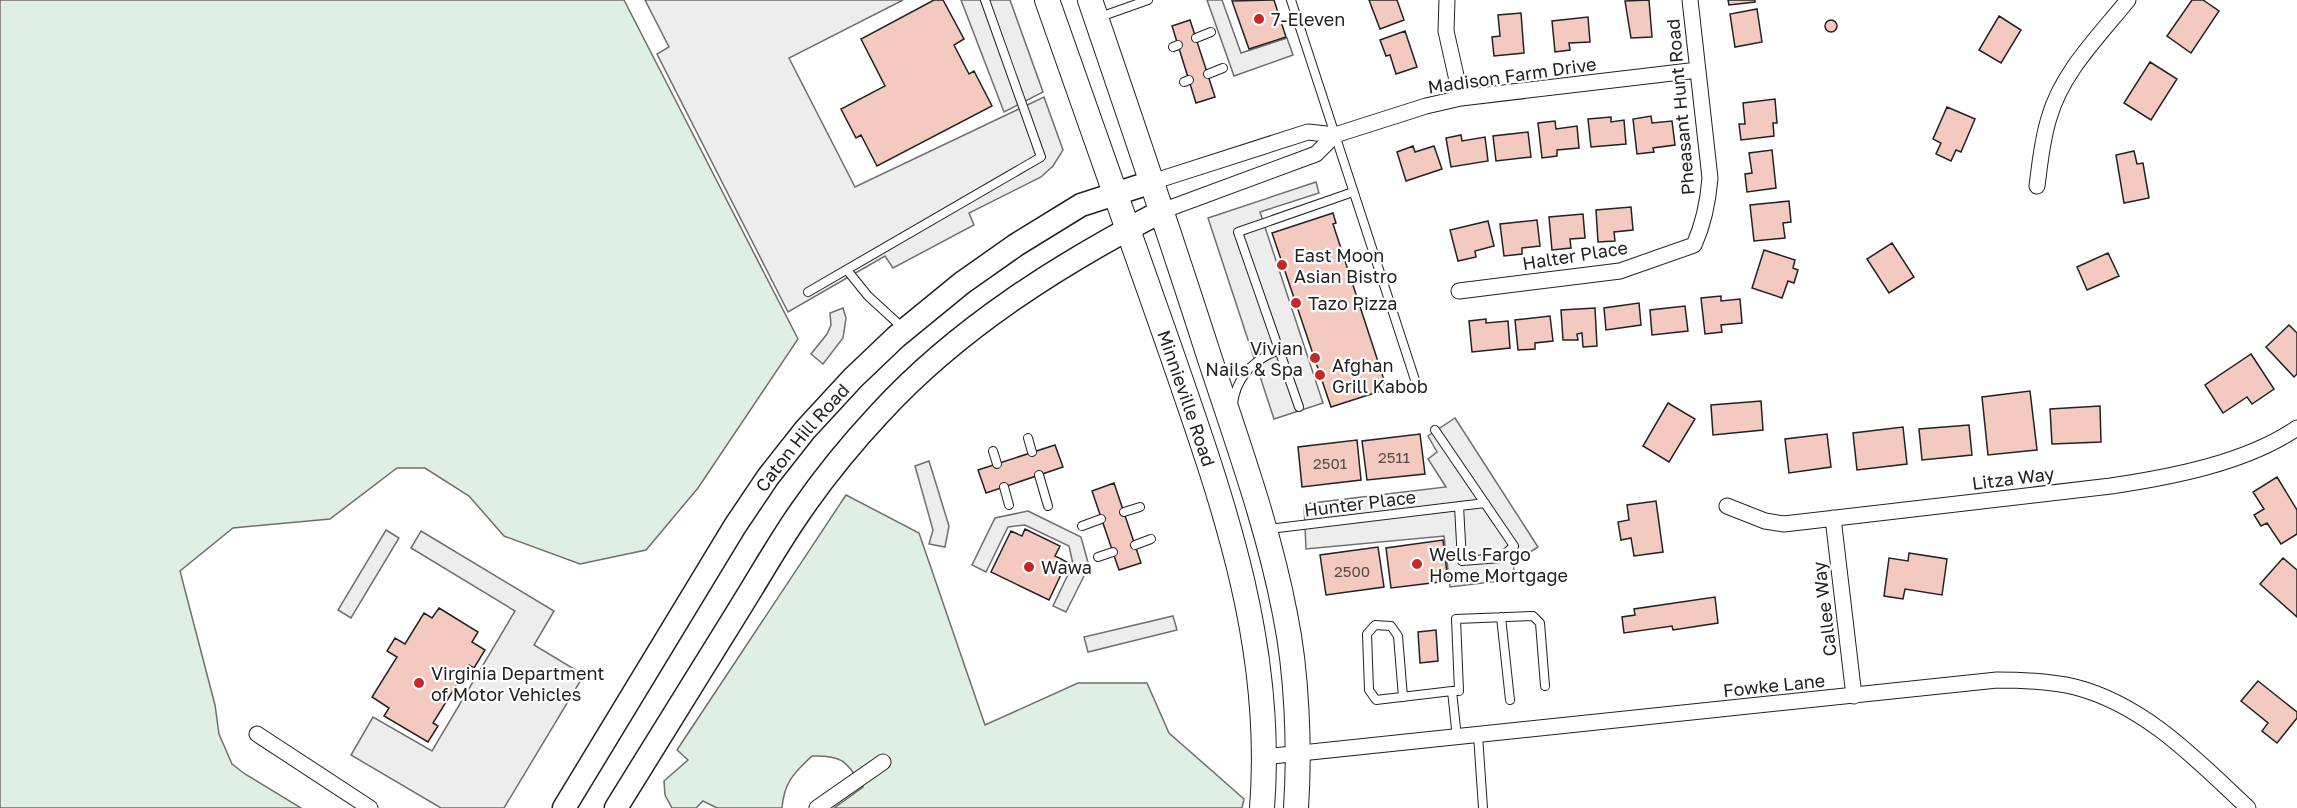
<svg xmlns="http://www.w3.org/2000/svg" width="2297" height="808" viewBox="0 0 2297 808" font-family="'Golos Text',sans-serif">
	<rect width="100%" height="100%" fill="#fff"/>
	<!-- green -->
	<path fill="#e0efe3" stroke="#6f6f6f" stroke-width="1.5" d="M0,0h624l174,339 -100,149 -52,62 -66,14 -76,-28 -35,-40 -44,-28h-28l-67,51 -97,9 -53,43 35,134 4,29 13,30 13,10 56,34h-301z
		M846,495l73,38 66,192 93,-42h69l22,50 75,66 -2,9h-408l29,-21c-17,-25 -19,-32 -51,-31 -18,17 -28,26 -30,52h-65l-14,-7 -7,7h-24l-7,-13 -1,-14 24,-21 -11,-10z"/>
	<!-- parking -->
	<path fill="#ededed" stroke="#6f6f6f" stroke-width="1.5" d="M645,0h258l-114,58 66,129 189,-90 19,53 -10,16 -12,11 -72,36 5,12 -81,43 -8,-12 -97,56 -131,-258 12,-7z
		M961,0h49l33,92 -39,20z
		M1207,0h15l19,53 46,-15 6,17 -59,21z
		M1316,182l3,11 -59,19 63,191 -49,16 -66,-201z
		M843,308l3,10 -3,20 -20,26 -12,-10 16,-20 4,-9 -1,-12z
		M1455,418l83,129 -25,16 2,16 -65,8 -6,-51 -138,13 -2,-45 142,-17 -18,-28 9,-7 -9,-16z
		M929,461l20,65 -4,21 -16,-3 4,-14 -18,-64z
		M1028,511l53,26 8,29 -23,46 -13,-6 20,-42 -4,-18 -44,-21 -17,2 -22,45 -14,-7 23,-47z
		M386,530l13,8 -48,80 -13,-8z
		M421,531l133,80 -20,34 50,30 -80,133h-63l-90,-53 22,-38 59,34 83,-140 -104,-63z
		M1173,616l4,14 -89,22 -4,-15z"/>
	<!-- building -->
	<path fill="#f3c9c0" stroke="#222" stroke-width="1.5" d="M934,0h9l21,39 -10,6 15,29 5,-3 18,35 -115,60 -16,-31 -5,3 -15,-29 44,-23 -24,-47z
		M1274,0l12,37 -37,12 -17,-48z
		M1369,0h28l7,20 -24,9z
		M1649,0l3,37 -21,1 -6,-37z
		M1728,0h27v2l-26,3z
		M2192,0h11l16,11 -28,42 -24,-17z
		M1757,9l5,33 -27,5 -5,-33z
		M1521,13l3,40 -30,3 -2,-19 8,-1 -2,-21z
		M1999,16l22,14 -20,33 -22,-13z
		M1588,17l2,25 -21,1 1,7 -15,2 -3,-31z
		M1190,20l25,77 -19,6 -24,-77z
		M1825 26a6 6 0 1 1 12 0a6 6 0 1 1-12 0Z
		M1405,31l12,36 -21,7 -6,-19 -4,1 -6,-16z
		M2150,62l27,17 -26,41 -27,-17z
		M1775,99l2,24h-4l1,13 -33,4 -2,-16h6l-2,-21z
		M1947,107l28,12 -14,33 -5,-2 -5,11 -15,-7 5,-11 -8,-4z
		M1651,116l1,7 20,-2 3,24 -22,3 1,4 -17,2 -4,-35z
		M1611,117v5l13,-2 2,24 -35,3 -3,-28z
		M1555,121l1,8 21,-3 2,22 -22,2v6l-15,2 -4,-35z
		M1528,132l3,25 -35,4 -3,-25z
		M1461,135l1,6 23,-4 3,24 -37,6 -5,-29z
		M1413,146l2,6 19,-6 8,23 -36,12 -9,-29z
		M1772,150l4,38 -29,4 -2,-18 7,-1 -3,-20z
		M2134,151l3,13 6,-1 6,35 -25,5 -8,-48z
		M1789,201l2,21 -8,1 2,15 -31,3 -4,-36z
		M1631,207l2,23 -19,2 1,9 -17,1 -2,-32z
		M1333,213l3,10 -3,1 54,165 -56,18 -59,-174z
		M1583,214l2,24 -15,1 1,9 -19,2 -3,-33z
		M1537,220l3,26 -18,2v6l-18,2 -4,-32z
		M1488,221l6,25 -19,5 1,6 -18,4 -8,-31z
		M1892,243l22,34 -25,16 -22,-34z
		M1764,250l31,10 -2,8 5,2 -4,13 -6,-2 -6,17 -30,-10z
		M2108,253l11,23 -32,14 -10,-23z
		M1721,296v5l19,-2 2,24 -21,2 1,7 -17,2 -4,-36z
		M1639,303l2,22 -35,5 -2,-22z
		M1685,306l3,25 -36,4 -2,-25z
		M1595,308l2,38 -14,1 -1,-14 -5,1 1,6h-15l-2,-30z
		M1550,316l3,25 -18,2v6l-17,1 -3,-30z
		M1486,319v4l22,-2 2,27 -38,4 -3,-31z
		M2289,325l8,8v41l-3,3 -28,-30z
		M2251,354l23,35 -22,15 -5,-7 -24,16 -18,-28z
		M2030,391l7,59 -49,5 -6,-58z
		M1761,401l2,29 -50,5 -2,-30z
		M1668,403l27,16 -26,43 -26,-16z
		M2100,406l1,36 -49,2 -2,-35z
		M1969,425l3,30 -50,5 -3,-31z
		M1903,427l4,37 -50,6 -4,-37z
		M1420,434l5,40 -58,6 -5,-39z
		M1827,434l4,33 -42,6 -4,-34z
		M1357,440l4,40 -59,7 -4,-40z
		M1055,445l8,22 -77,26 -8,-23z
		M2277,477l20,33v24l-16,10 -14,-21 -6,3 -7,-11 10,-6 -11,-17z
		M1114,483l27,80 -22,7 -27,-79z
		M1656,501l7,51 -29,4 -3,-18 -10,2 -3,-18 11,-2 -2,-15z
		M1025,529l35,17 -5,10 12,6 -18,38 -58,-28 20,-41 11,5z
		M1443,540l5,41 -57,7 -5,-40z
		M1378,547l6,40 -58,8 -6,-40z
		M1909,553l38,6 -5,36 -37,-6 -2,10 -19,-3 5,-38 19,3z
		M2283,558l14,12v47l-37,-33z
		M1715,597l3,26 -45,7 -1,-4 -48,7 -2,-16 13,-2 -1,-6z
		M439,608l39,24 -6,10 13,8 -11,18 -5,-3 -36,58 5,3 -10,16 -44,-26 5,-8 -17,-11 25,-40 -10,-6 8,-13 10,6 19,-31 8,5z
		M1436,630l2,31 -18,2 -2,-31z
		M2258,681l39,31v6l-20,25 -15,-12 6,-8 -27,-22z"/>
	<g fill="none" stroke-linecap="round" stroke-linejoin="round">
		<!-- lane casing -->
		<g stroke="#222" stroke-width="10">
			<path id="lane" d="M1291,0l126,386
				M1100,17l48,-17
				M1196,38l15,-6
				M1173,47l5,-2
				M1208,74l15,-6
				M1184,82l5,-2
				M847,270l21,26 36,33
				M808,292l233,-135 -56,-157
				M1233,403c4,-28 22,-44 46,-53
				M1299,407l-61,-175 115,-40
				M1435,430l79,116 -14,12 -38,3 -3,-55
				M1028,438l4,14
				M993,451l4,13
				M1039,475l9,31
				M1004,487l5,18
				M1124,512l16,-5
				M1082,526l19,-7
				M1269,529l216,-26
				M1135,545l16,-6
				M1098,557l15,-5
				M1501,617l9,83
				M1403,697l-5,-61 -7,-10 -16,-1 -8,9 2,56 7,10 76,-9
				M1478,735l5,73
				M1457,738l-5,-47h7l-3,-72 77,-3 7,7 5,63"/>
		</g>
		<!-- street casing -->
		<g stroke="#222" stroke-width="17">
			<path id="street" d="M1447,0l-1,31 15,67
				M1152,182l156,-50 27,3 91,-29 35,-8 237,-28
				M2037,186c3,-23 5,-46 12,-68 13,-46 50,-82 79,-118
				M1162,211l154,-57 19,-19
				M1459,291l161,-20 74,-26c10,-22 14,-42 16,-67l-20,-178
				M1727,506l38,15 19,3 327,-38c60,-9 135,-23 186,-58
				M1833,518l21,178
				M257,734l113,74
				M1263,757l734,-77c26,0 52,1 78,7 70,18 122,73 173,121
				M817,808l66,-46"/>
		</g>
		<!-- secondary casing -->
		<g stroke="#222" stroke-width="25">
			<g id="secondary">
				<path id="s1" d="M564,808l171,-282 33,-49 37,-47 48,-52 43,-41 66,-54 54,-38 65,-40 71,-23"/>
				<path d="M616,808c40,-64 79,-128 119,-192 22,-35 42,-71 65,-104 24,-35 51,-68 80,-99 78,-85 180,-149 282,-202"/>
			</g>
		</g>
		<!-- primary casing -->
		<g stroke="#222" stroke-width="26">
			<g id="primary">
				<path id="s2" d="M1047,0c41,115 82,230 122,346 53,153 106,297 93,462"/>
				<path d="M1090,0c40,117 80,235 118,353 28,86 60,172 77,261 12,58 15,134 11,194"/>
			</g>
		</g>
		<!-- lane -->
		<use href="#lane" stroke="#fff" stroke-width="8"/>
		<!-- street -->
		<use href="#street" stroke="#fff" stroke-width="15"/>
		<!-- secondary -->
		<use href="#secondary" stroke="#fff" stroke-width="22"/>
		<!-- primary -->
		<use href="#primary" stroke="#fff" stroke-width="24"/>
	</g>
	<!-- markers -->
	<g fill="#c62828" stroke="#fff" stroke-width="2">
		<circle cx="1259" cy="19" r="6"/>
		<circle cx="1282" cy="265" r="6"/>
		<circle cx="1296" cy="303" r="6"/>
		<circle cx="1315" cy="358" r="6"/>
		<circle cx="1320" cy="375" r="6"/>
		<circle cx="1417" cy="564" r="6"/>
		<circle cx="1029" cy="567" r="6"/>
		<circle cx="419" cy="683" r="6"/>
	</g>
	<g text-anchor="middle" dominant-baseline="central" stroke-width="4.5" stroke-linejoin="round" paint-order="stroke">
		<!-- number labels -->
		<g font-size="15" fill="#564c4a">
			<text x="1394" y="457">2511</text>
			<text x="1330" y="463">2501</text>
			<text x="1352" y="571">2500</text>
		</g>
		<!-- poi labels -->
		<g font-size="18" fill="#222" stroke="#fff" text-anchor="start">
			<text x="1271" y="19">7-Eleven</text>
			<text x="1294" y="255">East Moon<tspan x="1294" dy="21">Asian Bistro</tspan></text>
			<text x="1308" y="303">Tazo Pizza</text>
			<text x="1303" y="348" text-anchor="end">Vivian<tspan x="1303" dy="21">Nails &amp; Spa</tspan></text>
			<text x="1332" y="365">Afghan<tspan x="1332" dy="21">Grill Kabob</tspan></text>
			<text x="1429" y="554">Wells Fargo<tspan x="1429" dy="21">Home Mortgage</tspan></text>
			<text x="1041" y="567">Wawa</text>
			<text x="431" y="673">Virginia Department<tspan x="431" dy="21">of Motor Vehicles</tspan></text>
		</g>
		<!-- street labels -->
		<g font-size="18" fill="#222" stroke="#fff">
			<text transform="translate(1512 75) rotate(-8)">Madison Farm Drive</text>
			<text transform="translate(1680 107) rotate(-95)">Pheasant Hunt Road</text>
			<text transform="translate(1575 255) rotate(-9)">Halter Place</text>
			<text stroke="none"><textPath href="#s2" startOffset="422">Minnieville Road</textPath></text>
			<text stroke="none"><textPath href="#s1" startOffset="441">Caton Hill Road</textPath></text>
			<text transform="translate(2013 478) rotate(-7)">Litza Way</text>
			<text transform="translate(1360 503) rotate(-7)">Hunter Place</text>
			<text transform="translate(1824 609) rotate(-97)">Callee Way</text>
			<text transform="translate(1774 685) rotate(-6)">Fowke Lane</text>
		</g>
	</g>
</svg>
